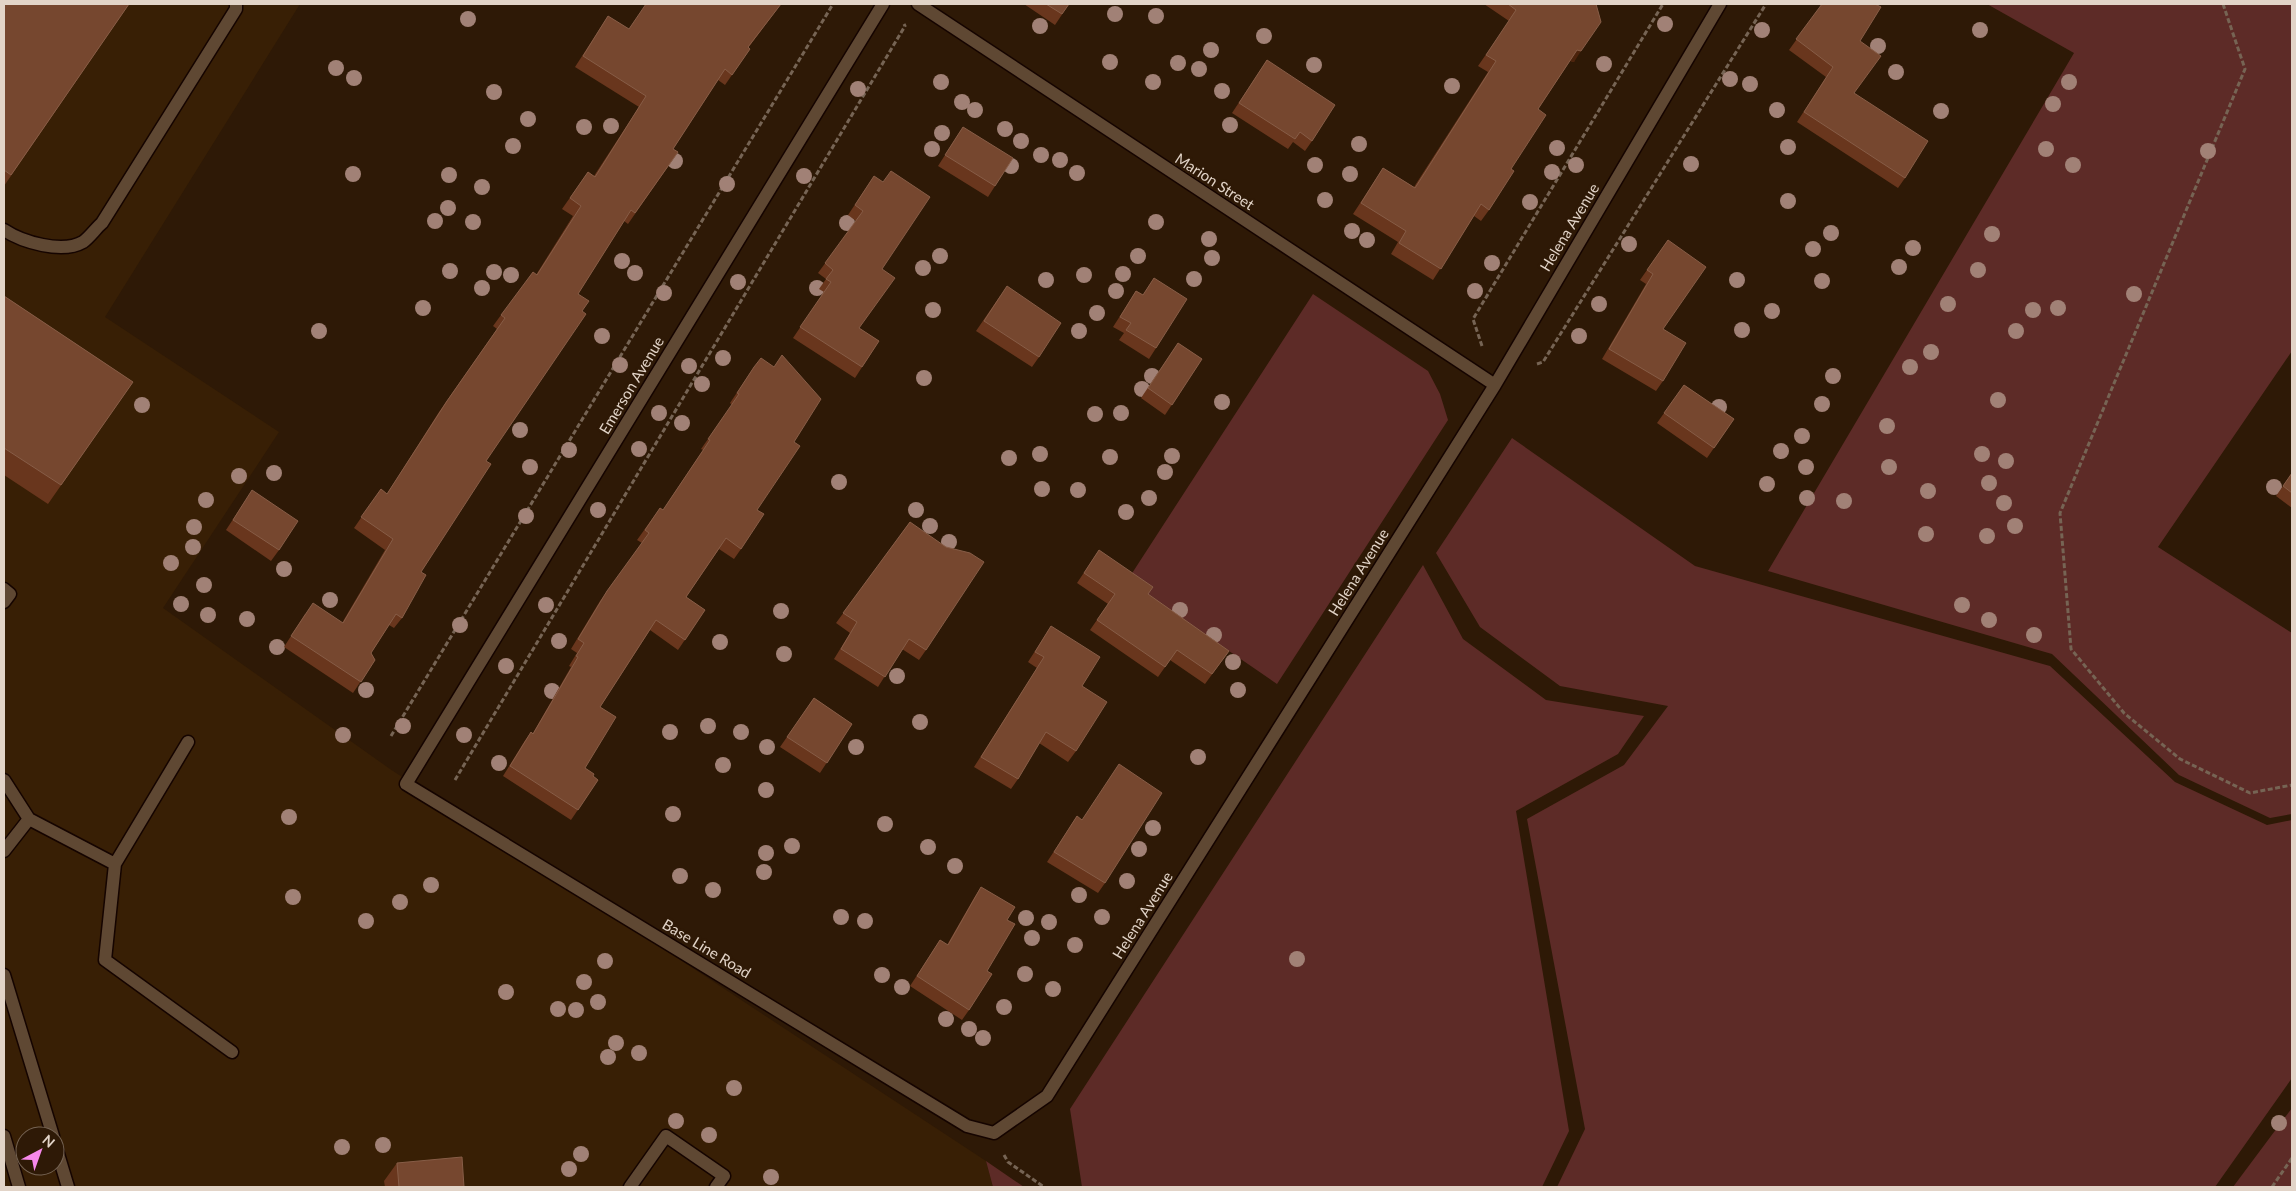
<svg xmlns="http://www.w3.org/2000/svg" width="2296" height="1191" viewBox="0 0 2296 1191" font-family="Lato,sans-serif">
	<rect width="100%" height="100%" fill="#2e1906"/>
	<!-- built -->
	<path fill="#381f05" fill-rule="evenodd" d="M4,4h296l-195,313 174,115 -116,176 227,161 596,392 7,26h-989zM25,1136h30v30h-30z"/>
	<!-- green -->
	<path fill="#5d2b27" d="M1987,4h305v347l-134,196 134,86v181l-22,4 -91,-43 -127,-121 -284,-83 306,-518z
		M1313,294l115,77 12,23 8,26 -171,264 -150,-103z
		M1512,438l183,128 355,100 125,116 92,43 25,-5v258l-77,109h-658l28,-58 -58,-310 97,-54 44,-59 -108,-20 -80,-59 -44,-74z
		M1423,565l40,74 83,61 98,16 -26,38 -102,57 53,320 -27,56h-460l-12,-78z
		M2292,1108v79h-59z
		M986,1161l38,26h-31z"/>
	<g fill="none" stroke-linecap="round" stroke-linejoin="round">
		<!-- lane casing -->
		<g stroke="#150400" stroke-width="15">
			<path id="lane" d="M4,230c18,12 58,24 79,12 7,-5 13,-14 19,-19l134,-214v-5
				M4,589l6,5 -6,8
				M4,780l25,39 86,45 73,-122
				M4,851l25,-32
				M115,864l-10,96 127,92
				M4,975l49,161
				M4,1136l15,51
				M55,1144l13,43
				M630,1187l36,-51 58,40 -8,11"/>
		</g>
		<!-- street casing -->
		<g stroke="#150400" stroke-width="15">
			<path id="street" d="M883,4l-477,780 561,342 27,7 53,-37 448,-711 225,-381
				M918,4l577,381"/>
		</g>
		<!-- path -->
		<path stroke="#766454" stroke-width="3" stroke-dasharray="5 2.5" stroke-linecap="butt" d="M2223,4l22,65 -185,444 11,136 53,64 56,46 70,34 42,-8
			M1482,346l-9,-27 190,-315
			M1537,364l6,-2 223,-358
			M391,736l442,-732
			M455,780l450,-754 -1,-2
			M1004,1155l4,7 36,25
			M2272,1187l20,-29"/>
		<!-- lane -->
		<use href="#lane" stroke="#5f4833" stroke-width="12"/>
		<!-- street -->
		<use href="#street" stroke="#5f4833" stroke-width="12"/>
	</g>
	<!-- trees -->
	<g fill="#a18176">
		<circle cx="1115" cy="14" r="8"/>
		<circle cx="1156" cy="16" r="8"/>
		<circle cx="468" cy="19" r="8"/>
		<circle cx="1665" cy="24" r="8"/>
		<circle cx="1040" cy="26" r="8"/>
		<circle cx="1762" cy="30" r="8"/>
		<circle cx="1980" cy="30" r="8"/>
		<circle cx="1264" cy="36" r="8"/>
		<circle cx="1878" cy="46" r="8"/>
		<circle cx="1211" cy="50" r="8"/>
		<circle cx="1110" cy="62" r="8"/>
		<circle cx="1178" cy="63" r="8"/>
		<circle cx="1604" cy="64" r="8"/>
		<circle cx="1314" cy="65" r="8"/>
		<circle cx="336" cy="68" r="8"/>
		<circle cx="1199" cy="69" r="8"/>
		<circle cx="1896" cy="72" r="8"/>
		<circle cx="354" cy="78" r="8"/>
		<circle cx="1730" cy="79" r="8"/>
		<circle cx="941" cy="82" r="8"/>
		<circle cx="1153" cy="82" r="8"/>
		<circle cx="2069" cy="82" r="8"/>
		<circle cx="1750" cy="84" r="8"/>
		<circle cx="1452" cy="86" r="8"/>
		<circle cx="858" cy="89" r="8"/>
		<circle cx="1222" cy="91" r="8"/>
		<circle cx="494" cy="92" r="8"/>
		<circle cx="962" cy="102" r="8"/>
		<circle cx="2053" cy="104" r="8"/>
		<circle cx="975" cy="110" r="8"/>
		<circle cx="1777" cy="110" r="8"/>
		<circle cx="1941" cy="111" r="8"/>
		<circle cx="528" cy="119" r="8"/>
		<circle cx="1230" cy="125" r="8"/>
		<circle cx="611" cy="126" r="8"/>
		<circle cx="584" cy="127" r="8"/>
		<circle cx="1005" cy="129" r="8"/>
		<circle cx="942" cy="133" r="8"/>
		<circle cx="1021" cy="141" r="8"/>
		<circle cx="1359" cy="144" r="8"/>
		<circle cx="513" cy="146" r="8"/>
		<circle cx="1788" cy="147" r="8"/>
		<circle cx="1557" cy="148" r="8"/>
		<circle cx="932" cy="149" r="8"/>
		<circle cx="2046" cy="149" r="8"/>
		<circle cx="2208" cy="151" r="8"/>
		<circle cx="1041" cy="155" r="8"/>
		<circle cx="1060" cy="160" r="8"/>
		<circle cx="675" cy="161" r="8"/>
		<circle cx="1691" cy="164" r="8"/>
		<circle cx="1315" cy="165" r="8"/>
		<circle cx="1576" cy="165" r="8"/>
		<circle cx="2073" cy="165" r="8"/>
		<circle cx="1011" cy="166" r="8"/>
		<circle cx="1552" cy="172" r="8"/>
		<circle cx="1077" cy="173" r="8"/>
		<circle cx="353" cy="174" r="8"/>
		<circle cx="1350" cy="174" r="8"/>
		<circle cx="449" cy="175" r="8"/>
		<circle cx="804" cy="176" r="8"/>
		<circle cx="727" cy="184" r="8"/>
		<circle cx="482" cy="187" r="8"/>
		<circle cx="1325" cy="200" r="8"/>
		<circle cx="1788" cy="201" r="8"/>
		<circle cx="1530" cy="202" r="8"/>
		<circle cx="448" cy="208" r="8"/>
		<circle cx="435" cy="221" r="8"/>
		<circle cx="473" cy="222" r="8"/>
		<circle cx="1156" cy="222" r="8"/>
		<circle cx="847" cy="223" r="8"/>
		<circle cx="1352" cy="231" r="8"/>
		<circle cx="1831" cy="233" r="8"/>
		<circle cx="1992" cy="234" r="8"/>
		<circle cx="1209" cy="239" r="8"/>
		<circle cx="1367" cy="240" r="8"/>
		<circle cx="1629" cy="244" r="8"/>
		<circle cx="1913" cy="248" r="8"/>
		<circle cx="1813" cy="249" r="8"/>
		<circle cx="940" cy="256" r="8"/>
		<circle cx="1138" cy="256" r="8"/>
		<circle cx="1212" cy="258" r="8"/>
		<circle cx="622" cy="261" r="8"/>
		<circle cx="1492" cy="263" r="8"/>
		<circle cx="1899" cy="267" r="8"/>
		<circle cx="923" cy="268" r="8"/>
		<circle cx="1978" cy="270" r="8"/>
		<circle cx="450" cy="271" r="8"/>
		<circle cx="494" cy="272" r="8"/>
		<circle cx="635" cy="273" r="8"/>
		<circle cx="1123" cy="274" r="8"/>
		<circle cx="511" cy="275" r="8"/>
		<circle cx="1084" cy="275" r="8"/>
		<circle cx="1194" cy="279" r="8"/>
		<circle cx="1046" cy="280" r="8"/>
		<circle cx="1737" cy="280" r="8"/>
		<circle cx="1822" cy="281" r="8"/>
		<circle cx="738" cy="282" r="8"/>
		<circle cx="482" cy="288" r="8"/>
		<circle cx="817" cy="288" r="8"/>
		<circle cx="1116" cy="291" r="8"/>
		<circle cx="1475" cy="291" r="8"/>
		<circle cx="664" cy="293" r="8"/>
		<circle cx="2134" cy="294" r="8"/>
		<circle cx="1599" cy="304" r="8"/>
		<circle cx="1948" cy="304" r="8"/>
		<circle cx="423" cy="308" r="8"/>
		<circle cx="2058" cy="308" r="8"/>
		<circle cx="933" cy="310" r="8"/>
		<circle cx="2033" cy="310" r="8"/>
		<circle cx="1772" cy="311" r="8"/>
		<circle cx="1097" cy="313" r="8"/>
		<circle cx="1742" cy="330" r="8"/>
		<circle cx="319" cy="331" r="8"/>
		<circle cx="1079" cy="331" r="8"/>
		<circle cx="2016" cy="331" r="8"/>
		<circle cx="602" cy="336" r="8"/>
		<circle cx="1579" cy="336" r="8"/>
		<circle cx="1931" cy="352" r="8"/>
		<circle cx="723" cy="358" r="8"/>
		<circle cx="620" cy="365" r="8"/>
		<circle cx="689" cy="366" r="8"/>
		<circle cx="1910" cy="367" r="8"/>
		<circle cx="1152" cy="376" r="8"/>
		<circle cx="1833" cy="376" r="8"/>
		<circle cx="924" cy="378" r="8"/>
		<circle cx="702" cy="384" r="8"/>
		<circle cx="1142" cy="389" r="8"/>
		<circle cx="1998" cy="400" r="8"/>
		<circle cx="1222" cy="402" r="8"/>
		<circle cx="1822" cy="404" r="8"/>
		<circle cx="142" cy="405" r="8"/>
		<circle cx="1719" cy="407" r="8"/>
		<circle cx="659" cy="413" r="8"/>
		<circle cx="1121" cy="413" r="8"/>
		<circle cx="1095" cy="414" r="8"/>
		<circle cx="682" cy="423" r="8"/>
		<circle cx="1887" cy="426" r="8"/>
		<circle cx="520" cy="430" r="8"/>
		<circle cx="1802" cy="436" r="8"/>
		<circle cx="639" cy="449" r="8"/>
		<circle cx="569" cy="450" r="8"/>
		<circle cx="1781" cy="451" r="8"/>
		<circle cx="1040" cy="454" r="8"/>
		<circle cx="1982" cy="454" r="8"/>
		<circle cx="1172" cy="456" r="8"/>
		<circle cx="1110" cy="457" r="8"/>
		<circle cx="1009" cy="458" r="8"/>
		<circle cx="2006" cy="461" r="8"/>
		<circle cx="530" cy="467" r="8"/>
		<circle cx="1806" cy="467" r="8"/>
		<circle cx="1889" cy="467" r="8"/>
		<circle cx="1165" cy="472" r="8"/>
		<circle cx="274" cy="473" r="8"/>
		<circle cx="239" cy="476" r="8"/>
		<circle cx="839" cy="482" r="8"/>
		<circle cx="1989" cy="483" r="8"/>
		<circle cx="1767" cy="484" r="8"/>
		<circle cx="2274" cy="487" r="8"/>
		<circle cx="1042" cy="489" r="8"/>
		<circle cx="1078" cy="490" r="8"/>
		<circle cx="1928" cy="491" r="8"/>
		<circle cx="1149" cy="498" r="8"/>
		<circle cx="1807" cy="498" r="8"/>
		<circle cx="206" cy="500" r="8"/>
		<circle cx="1844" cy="501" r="8"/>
		<circle cx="2004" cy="503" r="8"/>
		<circle cx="598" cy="510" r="8"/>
		<circle cx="916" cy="510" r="8"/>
		<circle cx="1126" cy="512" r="8"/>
		<circle cx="526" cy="516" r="8"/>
		<circle cx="930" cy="526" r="8"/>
		<circle cx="2015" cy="526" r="8"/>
		<circle cx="194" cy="527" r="8"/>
		<circle cx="1926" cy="534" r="8"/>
		<circle cx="1987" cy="536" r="8"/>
		<circle cx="949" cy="542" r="8"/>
		<circle cx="193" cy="547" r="8"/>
		<circle cx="171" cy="563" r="8"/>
		<circle cx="284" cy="569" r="8"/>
		<circle cx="204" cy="585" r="8"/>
		<circle cx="330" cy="600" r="8"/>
		<circle cx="181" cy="604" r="8"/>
		<circle cx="546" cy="605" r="8"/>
		<circle cx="1962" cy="605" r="8"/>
		<circle cx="1180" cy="610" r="8"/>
		<circle cx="781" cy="611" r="8"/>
		<circle cx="208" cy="615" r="8"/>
		<circle cx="247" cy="619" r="8"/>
		<circle cx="1989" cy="620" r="8"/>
		<circle cx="460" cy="625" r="8"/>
		<circle cx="1214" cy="635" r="8"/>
		<circle cx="2034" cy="635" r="8"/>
		<circle cx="559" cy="641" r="8"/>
		<circle cx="720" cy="642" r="8"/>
		<circle cx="277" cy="647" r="8"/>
		<circle cx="784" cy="654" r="8"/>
		<circle cx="1233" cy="662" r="8"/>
		<circle cx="506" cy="666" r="8"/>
		<circle cx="897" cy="676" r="8"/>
		<circle cx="366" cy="690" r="8"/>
		<circle cx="1238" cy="690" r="8"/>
		<circle cx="552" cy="691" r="8"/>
		<circle cx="920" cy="722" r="8"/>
		<circle cx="403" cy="726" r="8"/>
		<circle cx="708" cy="726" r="8"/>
		<circle cx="670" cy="732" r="8"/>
		<circle cx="741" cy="732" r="8"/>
		<circle cx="343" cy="735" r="8"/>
		<circle cx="464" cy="735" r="8"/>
		<circle cx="767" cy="747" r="8"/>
		<circle cx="856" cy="747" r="8"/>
		<circle cx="1198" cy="757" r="8"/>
		<circle cx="499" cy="763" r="8"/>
		<circle cx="723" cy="765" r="8"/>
		<circle cx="766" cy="790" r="8"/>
		<circle cx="673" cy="814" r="8"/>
		<circle cx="289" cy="817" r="8"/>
		<circle cx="885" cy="824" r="8"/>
		<circle cx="1153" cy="828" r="8"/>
		<circle cx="792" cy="846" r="8"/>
		<circle cx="928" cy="847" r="8"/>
		<circle cx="1139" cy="849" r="8"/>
		<circle cx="766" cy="853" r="8"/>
		<circle cx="955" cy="866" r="8"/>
		<circle cx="764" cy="872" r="8"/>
		<circle cx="680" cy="876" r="8"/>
		<circle cx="1127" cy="881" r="8"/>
		<circle cx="431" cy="885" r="8"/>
		<circle cx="713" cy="890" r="8"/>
		<circle cx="1079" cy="895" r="8"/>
		<circle cx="293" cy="897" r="8"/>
		<circle cx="400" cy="902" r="8"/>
		<circle cx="841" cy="917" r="8"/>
		<circle cx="1102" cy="917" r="8"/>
		<circle cx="1026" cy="918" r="8"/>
		<circle cx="366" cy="921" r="8"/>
		<circle cx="865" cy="921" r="8"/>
		<circle cx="1049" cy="922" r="8"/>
		<circle cx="1032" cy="938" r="8"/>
		<circle cx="1075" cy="945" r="8"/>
		<circle cx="1297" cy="959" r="8"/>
		<circle cx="605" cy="961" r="8"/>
		<circle cx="1025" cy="974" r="8"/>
		<circle cx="882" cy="975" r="8"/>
		<circle cx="584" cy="982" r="8"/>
		<circle cx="902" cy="987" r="8"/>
		<circle cx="1053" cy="989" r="8"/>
		<circle cx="506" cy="992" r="8"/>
		<circle cx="598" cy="1002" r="8"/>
		<circle cx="1004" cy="1007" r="8"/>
		<circle cx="558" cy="1009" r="8"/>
		<circle cx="576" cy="1010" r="8"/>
		<circle cx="946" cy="1019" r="8"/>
		<circle cx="969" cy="1029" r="8"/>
		<circle cx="983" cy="1038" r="8"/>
		<circle cx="616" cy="1043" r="8"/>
		<circle cx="639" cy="1053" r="8"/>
		<circle cx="608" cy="1057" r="8"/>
		<circle cx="734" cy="1088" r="8"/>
		<circle cx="676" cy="1121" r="8"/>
		<circle cx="2279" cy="1123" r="8"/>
		<circle cx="709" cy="1135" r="8"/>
		<circle cx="383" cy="1145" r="8"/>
		<circle cx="342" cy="1147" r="8"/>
		<circle cx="581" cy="1154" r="8"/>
		<circle cx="569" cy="1169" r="8"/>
		<circle cx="771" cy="1177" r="8"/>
	</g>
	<!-- wall -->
	<path fill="#69361d" d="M4,4h125l-125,182z
		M781,4l-33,44 2,1 -25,36 -7,-5 -45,69 5,3 -50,72 -4,-3 -46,73 4,17 -96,150 -65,111 -19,46 -8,10 -5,-3 -18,28 4,7 -22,33 -69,-46 21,-33 37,9 43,-73 -31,-22 27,-39 6,5 52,-82 58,-83 -4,-3 8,-11 35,-40 37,-59 -11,-7 26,-37 6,4 45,-69 -64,-40 33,-51 20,13z
		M1024,4h45l-14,21z
		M1484,4h112l-22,58 -4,-1 -32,48 -27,60 -22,41 -8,11 -7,-5 -41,64 -42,-26 7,-12 -45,-28 30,-46 31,19 74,-115 -10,-6 31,-45z
		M1822,4l38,37 -6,52 51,85 -7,10 -101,-66 29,-45 -37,-27z
		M1267,60l45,81 -7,10 -12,-9 -5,7 -56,-36z
		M963,127l32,59 -7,11 -50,-31z
		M874,176l8,93 -23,59 20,13 -24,37 -62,-40 31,-46 -5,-3 7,-10 -8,-6 38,-52 -8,-6z
		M1668,240l-5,89v52l-7,10 -54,-32 44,-75 -6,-4z
		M1154,278l2,70 -7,11 -30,-19 5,-7 -11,-6 23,-36 7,4z
		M4,296l129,86 -85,122 -44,-29z
		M1000,296l39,61 -7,10 -56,-36z
		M1178,343l24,16 -37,56 -24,-17z
		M754,367l40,75 -37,68 -16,39 -7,10 -15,-10 -33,48 19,13 -27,40 -28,-20 -50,77 -15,61 8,8 5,4 -27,40 -68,-44 21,-34 7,-10 2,1 38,-66 -2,-1 8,-13 -6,-4 29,-48 42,-58 -5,-3 23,-32 3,2 40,-60 -2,-1 31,-44 -2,-2z
		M1684,385l50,34 -27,39 -50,-35z
		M2292,473v35l-16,-12z
		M245,501l34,49 -8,11 -45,-31z
		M910,522l16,128 -7,10 -17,-11 -24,38 -44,-28 16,-26 -14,-10z
		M1099,550l49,44 81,57 -24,33 -35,-24 -12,17 -68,-47 18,-26 -31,-21z
		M1051,626l31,60 -6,65 -8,11 -29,-19 -21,36 -7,10 -37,-22 63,-99 -9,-6z
		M814,698l38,26 -32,49 -40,-26z
		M1077,816l28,67 -7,10 -51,-31z
		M981,887l26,33 -20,51 -18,39 -7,10 -52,-34 30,-46 7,5 27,-47z
		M397,1163l67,24h-79l-1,-6z"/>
	<!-- shaded-wall -->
	<path fill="#4c230c" d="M1577,50l4,1 -7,11 -4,-1z"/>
	<!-- building -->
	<path fill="#76472f" stroke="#875d47" d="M4,4h125l-118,171 -7,-5z
		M646,4h135l-33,43 2,2 -18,26 -7,-6 -52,80 5,3 -43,61 -4,-3 -53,84 11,7 -7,10 4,3 -100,147 5,3 -70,108 5,3 -24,43 -6,-4 -25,39 4,7 -14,22 -70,-46 22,-33 30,20 50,-84 -32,-22 20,-28 6,5 60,-93 58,-83 -4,-3 32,-43 4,3 44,-69 -11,-8 18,-26 7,5 51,-81 -63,-40 25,-40 21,13z
		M1046,4h23l-7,10z
		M1508,4h88l5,18 -20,29 -4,-1 -39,59 8,6 -35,54 3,2 -25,39 -8,-6 -40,65 -42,-26 7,-12 -45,-28 22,-35 32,20 81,-127 -10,-6 30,-45z
		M1822,4h53l6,3 -21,34 21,15 -27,37 74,48 -23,37 -101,-66 29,-45 -37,-28z
		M1267,60l68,45 -23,36 -12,-9 -5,7 -56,-36z
		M963,127l50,31 -18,28 -50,-31z
		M891,171l39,26 -48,72 13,9 -36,50 20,13 -17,26 -62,-40 31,-45 -5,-3 7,-9 -8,-7 38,-52 -8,-6 19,-29 9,6z
		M1668,240l38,27 -43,62 23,14 -23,38 -54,-32 44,-75 -6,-4z
		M1154,278l33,21 -31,49 -30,-18 5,-7 -11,-6 16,-26 7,4z
		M1007,286l54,37 -22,34 -55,-36z
		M4,296l129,86 -72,103 -57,-37z
		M1178,343l24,16 -30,46 -24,-17z
		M782,355l39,44 -27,43 6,4 -43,64 7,4 -23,35 -15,-11 -40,59 19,13 -20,30 -29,-20 -56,87 16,10 -31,51 9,6 -1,2 5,4 -20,30 -68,-44 21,-34 2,2 45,-77 -2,-1 8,-13 -6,-4 29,-48 42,-58 -4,-3 15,-22 3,2 47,-70 -2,-1 31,-45 -2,-1 17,-26 7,-9 13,9z
		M1684,385l50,34 -20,29 -50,-35z
		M2292,473v20l-9,-7z
		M252,490l46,31 -19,29 -46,-30z
		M910,522l36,25 24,6 14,9 -58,88 -17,-11 -24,38 -44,-28 16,-27 -14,-9z
		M1099,550l54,37 -5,7 81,57 -17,23 -35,-24 -12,17 -68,-47 18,-26 -31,-21z
		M1051,626l49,31 -18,29 25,16 -31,49 -30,-19 -28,47 -37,-22 63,-100 -9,-5z
		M814,698l38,26 -25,39 -40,-26z
		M1119,764l43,29 -57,90 -51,-31 23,-36 5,4z
		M981,887l34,20 -8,13 8,4 -28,47 5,3 -23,36 -52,-34 23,-36 8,5z
		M462,1157l2,30h-65l-2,-24z"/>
	<g text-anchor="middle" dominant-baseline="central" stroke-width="5" stroke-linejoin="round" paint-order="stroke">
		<!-- street labels -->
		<g font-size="15" fill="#e2d4c8" stroke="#2e1906">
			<text transform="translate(1215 181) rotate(33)">Marion Street</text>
			<text transform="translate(1569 227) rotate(-59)">Helena Avenue</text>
			<text transform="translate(631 385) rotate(-59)">Emerson Avenue</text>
			<text transform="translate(1358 572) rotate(-58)">Helena Avenue</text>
			<text transform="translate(1142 915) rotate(-58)">Helena Avenue</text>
			<text transform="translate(707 948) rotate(31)">Base Line Road</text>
		</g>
	</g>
	<!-- border -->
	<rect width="2296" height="1191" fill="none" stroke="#e2d4c8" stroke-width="10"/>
	<!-- north arrow -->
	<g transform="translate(40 1151) rotate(41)"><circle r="24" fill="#2e1906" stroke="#766454"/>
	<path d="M0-4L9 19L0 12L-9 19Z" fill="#f788eb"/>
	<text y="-8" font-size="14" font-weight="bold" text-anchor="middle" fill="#e2d4c8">N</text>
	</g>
</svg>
